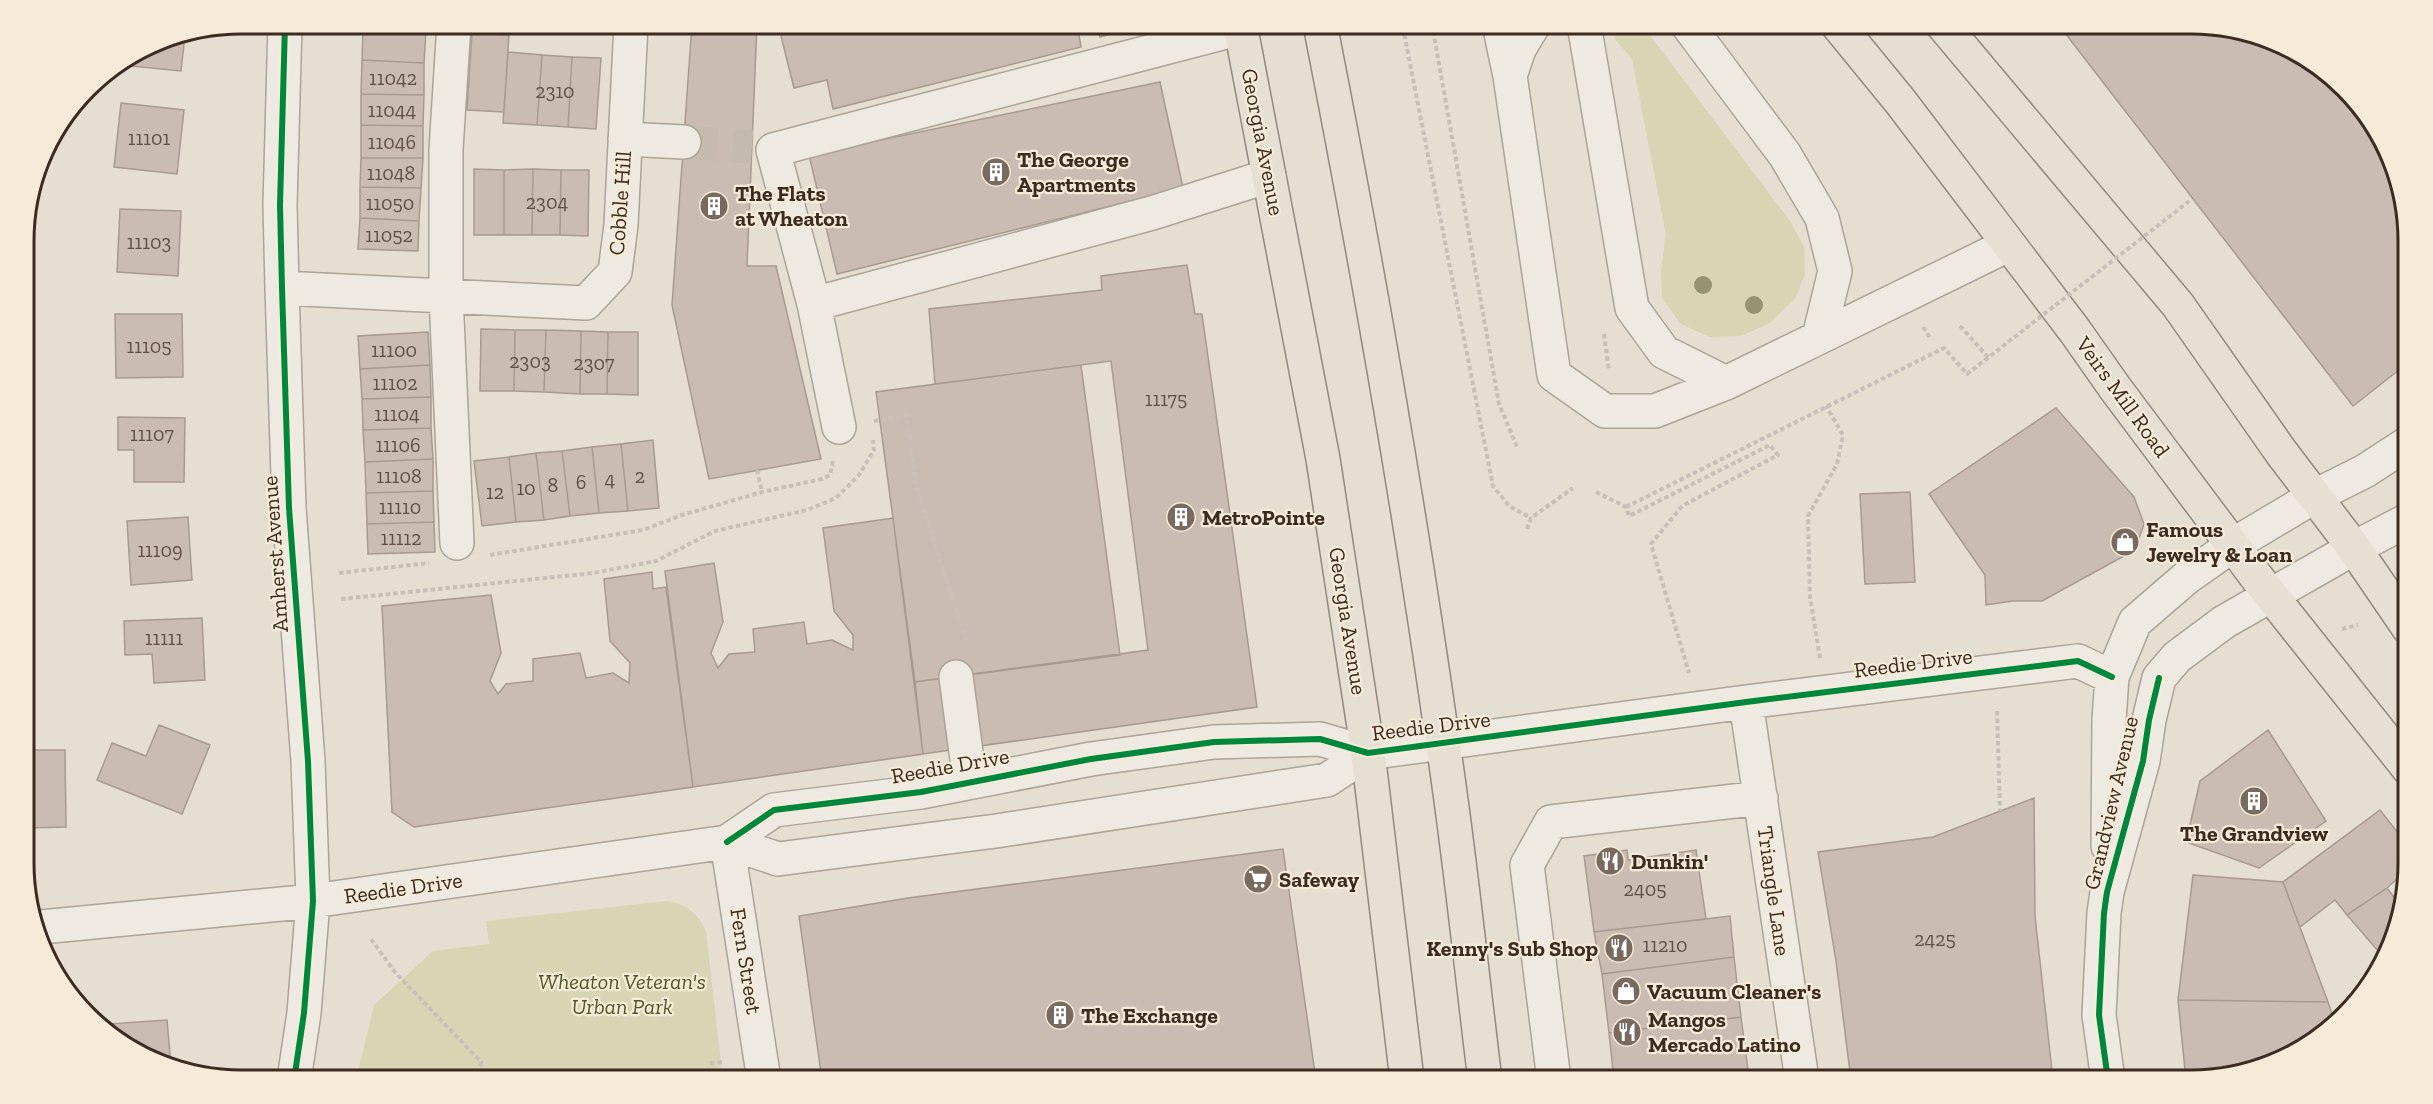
<svg xmlns="http://www.w3.org/2000/svg" width="2433" height="1104" viewBox="0 0 2433 1104" font-family="'Zilla Slab',serif">
	<rect width="100%" height="100%" fill="#e6ded1"/>
	<!-- green -->
	<path fill="#d8d5b4" d="M1609,24h31l6,6 144,191 14,26 1,27 -10,25 -25,24 -29,13 -31,1 -29,-13 -19,-26 -1,-28 5,-35 -34,-176 -17,-20z
		M667,901c19,3 31,12 39,30l17,149h-367l18,-75 59,-54 56,-7 -3,-23z"/>
	<!-- building -->
	<path fill="#cabcb2" stroke="#a79a90" stroke-width="1.5" d="M692,24h65l-10,242h29l45,193 -112,20 -37,-174z
		M778,24h299l4,23 -248,62 -6,-29 -33,8z
		M1096,24h51l-47,13z
		M2058,24h134l83,17 89,68 43,104 1,150 -55,43z
		M363,28l63,2 -2,33 -62,-3z
		M472,33l37,2 -5,77 -37,-2z
		M185,35l-4,36 -61,-6 39,-25z
		M508,52l34,3 -5,70 -34,-2z
		M542,55l30,2 -4,70 -31,-2z
		M572,57l29,1 -5,71 -28,-2z
		M362,60l62,3v32l-63,-1z
		M1160,82l23,106 -346,86 -28,-119z
		M361,94l63,1 -1,31 -62,-1z
		M121,103l63,7 -7,64 -63,-7z
		M361,125l62,1v32h-62z
		M361,158h62l-2,30 -61,-1z
		M474,169l30,1v65h-30z
		M533,169l28,1 -1,65h-28z
		M533,169l-1,66h-28v-65z
		M561,170h28l-1,66 -28,-1z
		M360,187l61,1 -2,33 -59,-3z
		M120,209l61,2 -3,65 -61,-4z
		M360,218l59,3 -1,30 -60,-2z
		M1187,265l8,49h7l55,393 -334,47 -8,-72 233,-32 -37,-289 -176,23 -6,-75 173,-19 -1,-14z
		M115,314h67l1,63 -67,1z
		M481,329l34,1 -1,61h-34z
		M515,330h31l-2,62 -30,-1z
		M546,330l35,1 -1,63 -36,-2z
		M581,331l27,1 -1,62h-27z
		M428,332l2,33 -70,4 -2,-33z
		M608,332h30v63l-31,-1z
		M430,365l1,32 -69,2 -2,-30z
		M1081,365l39,290 -205,27 -39,-290z
		M431,397v31l-68,2 -1,-31z
		M2056,408l78,89 10,27 -9,26 -93,51h-29l-27,4 -1,-30 -56,-81z
		M118,417l67,1 -1,64h-50v-32h-16z
		M431,428l2,31 -68,3 -2,-32z
		M653,440l6,68 -31,3 -7,-67z
		M621,444l7,67 -29,2 -7,-66z
		M592,447l7,66 -29,3 -8,-65z
		M562,451l8,65 -26,4 -8,-67z
		M536,453l8,67 -28,2 -7,-65z
		M509,457l7,65 -34,4 -8,-65z
		M433,459v32l-67,2 -1,-31z
		M433,491l1,31 -67,2 -1,-31z
		M1910,492l5,90 -50,2 -5,-90z
		M188,517l4,63 -61,5 -4,-64z
		M893,518l30,236 -230,33 -28,-216 49,-8 9,59 -12,31 7,15 11,-14 26,-2 -2,-23 51,-7 3,22 25,-4 21,10v-15l-19,-24 -11,-83z
		M434,522l1,30 -67,2 -1,-30z
		M652,572l1,17 13,-2 27,200 -279,40 -22,-15 -10,-206 109,-11 10,58 -11,28 8,13 8,-10 27,-3v-22l47,-6 6,25 27,-5 16,10 1,-20 -20,-22 -6,-62z
		M202,618l3,62 -51,3 -2,-29 -27,1 -1,-34z
		M159,725l51,20 -28,69 -85,-34 15,-37 34,13z
		M2268,730l58,91 -67,47 -73,-26 14,-61z
		M26,750h39l1,77 -40,1z
		M2034,798l1,118 18,164h-202l-15,-119 -18,-109 115,-15z
		M2380,810l29,37 -1,22 -21,19 -40,27 -12,-15 -35,27 -17,-45z
		M1283,849l33,231h-494l-23,-164 109,-18z
		M1627,850l1,10 68,-10 10,69 -112,13 -10,-76z
		M2193,875l90,7 45,120 -150,-2z
		M2387,888l13,17 -8,41 -7,13 -38,-44z
		M1730,916l4,41 -132,17 -8,-42z
		M1734,957l7,60 -132,16 -7,-59z
		M2178,1000l150,2 7,21 -22,20 -108,37h-19z
		M1741,1017l8,60 -22,3h-113l-5,-47z
		M167,1020l4,46 -13,-3 -51,-39z"/>
	<g fill="none" stroke-linecap="round" stroke-linejoin="round">
		<!-- minor-tunnel -->
		<path stroke="#c4baae" stroke-width="33" stroke-dasharray="33 16" stroke-linecap="butt" d="M684,142l68,5"/>
		<!-- minor casing -->
		<g stroke="#aca399" stroke-width="36">
			<path id="minor" d="M285,24l-5,181 2,83 7,220 19,253 5,140 -9,112 -10,67
				M454,24l-8,125v147l11,247
				M1499,24l11,52 44,299 51,36h50l71,-28 282,-138
				M1584,24l48,284 32,44 62,31
				M1687,24l98,131 37,63 13,53 -16,66
				M1510,76l9,-27 15,-25
				M625,139l59,3
				M282,288l304,15 29,-31 6,-47 10,-201
				M814,304l338,-91 117,-37
				M839,427l-25,-123 -41,-154 468,-122
				M956,677l14,105
				M1746,702l56,378
				M727,842l47,-32 147,-18 170,-33 123,-17 106,-3 48,14 378,-51 332,-41 34,16
				M727,842l37,238
				M2108,846l1,-126 3,-43 23,-55 51,-44 47,-33 82,-49 50,-25 43,-28
				M41,927l272,-26 414,-59 51,17 218,-28 331,-51 41,-27
				M1554,1080l-27,-215 24,-43 210,-24
				M2108,1080l-9,-65 5,-102 3,-21 36,-131 6,-41 10,-42 18,-21 47,-35 130,-74 54,-28"/>
		</g>
		<!-- major casing -->
		<g stroke="#928980" stroke-width="36">
			<path id="major" d="M1240,24l83,435 45,294 39,327
				M1320,24c47,239 89,479 123,720 17,111 28,224 42,336
				M1837,24l63,77 175,230 40,57 143,191 151,190
				M1942,24l236,281 103,147 73,96 54,79"/>
		</g>
		<!-- path -->
		<path stroke="#c7c0b9" stroke-width="4" stroke-dasharray="4.5 3" stroke-linecap="butt" d="M1432,24l67,380 18,43
			M1380,31l23,-3 90,458 16,20 22,12
			M1960,326l29,32
			M1923,327l8,12
			M1604,334l5,37
			M874,421l33,-5 9,70 51,157
			M757,470l5,22
			M1596,492l30,15 3,9 141,-71 8,10 -96,51 -31,38 38,129
			M1527,529l4,-11 42,-30
			M490,555l153,-25 39,-15 80,-23 60,-13 8,-4 3,-14
			M339,573l90,-10
			M341,599l252,-26 63,-12 59,-30 92,-21 29,-12 23,-23 15,-25 -1,-10
			M2342,629l16,-4
			M1820,658l-10,-61 -2,-81 29,-52 6,-29 -17,-29
			M1997,711l3,100
			M371,939l23,32 87,91 -4,18
			M710,1063l14,-1"/>
		<!-- minor -->
		<use href="#minor" stroke="#eeeae2" stroke-width="33"/>
		<!-- major -->
		<use href="#major" stroke="#e6dfd4" stroke-width="33"/>
		<!-- path-bridge -->
		<path stroke="#c7c0b9" stroke-width="4" stroke-dasharray="4.5 3" stroke-linecap="butt" d="M1626,507l318,-159 23,26 225,-175"/>
		<!-- cycleway casing -->
		<g stroke="#f6ebd8" stroke-width="10">
			<path id="cycleway" d="M285,24l-5,181 2,83 7,220 19,253 5,140 -9,112 -10,67
				M727,842l47,-32 147,-18 170,-33 123,-17 106,-3 48,14 378,-51 332,-41 34,16
				M2108,1080l-9,-65 5,-102 3,-21 36,-131 6,-41 10,-42"/>
		</g>
		<!-- cycleway -->
		<use href="#cycleway" stroke="#00873e" stroke-width="6"/>
	</g>
	<!-- trees -->
	<g fill="#949474">
		<circle cx="1703" cy="285" r="9"/>
		<circle cx="1754" cy="305" r="9"/>
	</g>
	<!-- icons -->
	<defs>
		<g id="building-disc" transform="scale(1.5)"><circle r="9.5" fill="#786a5e" stroke="#f6ebd8"/><path d="M-4-6H4V6H1V3H-1V6H-4ZM-2.5-4.3h1.7v1.8h-1.7ZM.8-4.3h1.7v1.8H.8ZM-2.5-1h1.7V.8h-1.7ZM.8-1h1.7V.8H.8Z" fill="#fff"/></g>
		<g id="shop-disc" transform="scale(1.5)"><circle r="9.5" fill="#786a5e" stroke="#f6ebd8"/><path d="M-5-2.5h2.3a2.7 3.5 0 0 1 5.4 0H5L5.5 6h-11ZM-1.5-2.5h3a1.5 2.3 0 0 0-3 0Z" fill="#fff"/></g>
		<g id="restaurant-disc" transform="scale(1.5)"><circle r="9.5" fill="#786a5e" stroke="#f6ebd8"/><path d="M-5-6h1v4h1v-4h1v4h1v-4h1v5L-1.5 .5V6h-2V.5L-5-1ZM5-6V6H3V1.5H1.5Q1.5-4 5-6Z" fill="#fff"/></g>
		<g id="supermarket-disc" transform="scale(1.5)"><circle r="9.5" fill="#786a5e" stroke="#f6ebd8"/><path d="M-6-5.5h2.5l.6 2H6L4.5 2H-2.5L-4.4-4H-6ZM-1.5 3.2a1.3 1.3 0 1 0 .1 0ZM3 3.2a1.3 1.3 0 1 0 .1 0Z" fill="#fff"/></g>
	</defs>
	<g fill-rule="evenodd">
		<use href="#building-disc" x="996" y="172"/>
		<use href="#building-disc" x="714" y="206"/>
		<use href="#building-disc" x="1181" y="517"/>
		<use href="#shop-disc" x="2125" y="542"/>
		<use href="#building-disc" x="2254" y="801"/>
		<use href="#restaurant-disc" x="1610" y="861"/>
		<use href="#supermarket-disc" x="1258" y="879"/>
		<use href="#restaurant-disc" x="1619" y="948"/>
		<use href="#shop-disc" x="1626" y="991"/>
		<use href="#building-disc" x="1060" y="1015"/>
		<use href="#restaurant-disc" x="1627" y="1032"/>
	</g>
	<g text-anchor="middle" dominant-baseline="central" stroke-width="4.5" stroke-linejoin="round" paint-order="stroke">
		<!-- number labels -->
		<g font-size="20" fill="#604f44">
			<text x="393" y="78">11042</text>
			<text x="555" y="91">2310</text>
			<text x="392" y="110">11044</text>
			<text x="149" y="138">11101</text>
			<text x="392" y="142">11046</text>
			<text x="391" y="173">11048</text>
			<text x="547" y="202">2304</text>
			<text x="390" y="203">11050</text>
			<text x="389" y="235">11052</text>
			<text x="149" y="242">11103</text>
			<text x="149" y="346">11105</text>
			<text x="394" y="350">11100</text>
			<text x="530" y="361">2303</text>
			<text x="594" y="363">2307</text>
			<text x="395" y="383">11102</text>
			<text x="1166" y="399">11175</text>
			<text x="397" y="414">11104</text>
			<text x="152" y="434">11107</text>
			<text x="398" y="445">11106</text>
			<text x="399" y="476">11108</text>
			<text x="640" y="476">2</text>
			<text x="610" y="479">4</text>
			<text x="581" y="482">6</text>
			<text x="553" y="485">8</text>
			<text x="526" y="488">10</text>
			<text x="495" y="492">12</text>
			<text x="400" y="507">11110</text>
			<text x="401" y="538">11112</text>
			<text x="160" y="550">11109</text>
			<text x="164" y="638">11111</text>
			<text x="1645" y="889">2405</text>
			<text x="1935" y="939">2425</text>
			<text x="1665" y="945">11210</text>
		</g>
		<!-- street labels -->
		<g font-size="22" fill="#3c2b20" stroke="#f6ebd8">
			<text transform="translate(1263 142) rotate(79)">Georgia Avenue</text>
			<text transform="translate(620 203) rotate(-86)">Cobble Hill</text>
			<text transform="translate(2123 397) rotate(54)">Veirs Mill Road</text>
			<text transform="translate(275 554) rotate(-94)">Amherst Avenue</text>
			<text transform="translate(1348 621) rotate(81)">Georgia Avenue</text>
			<text transform="translate(1913 663) rotate(-7)">Reedie Drive</text>
			<text transform="translate(1431 726) rotate(-7)">Reedie Drive</text>
			<text transform="translate(950 766) rotate(-10)">Reedie Drive</text>
			<text transform="translate(2111 803) rotate(-77)">Grandview Avenue</text>
			<text transform="translate(403 888) rotate(-8)">Reedie Drive</text>
			<text transform="translate(1774 891) rotate(82)">Triangle Lane</text>
			<text transform="translate(746 961) rotate(81)">Fern Street</text>
		</g>
		<!-- poi labels -->
		<g font-size="22" font-weight="bold" fill="#3c2b20" stroke="#f6ebd8" text-anchor="start">
			<text x="1017" y="159">The George<tspan x="1017" dy="25">Apartments</tspan></text>
			<text x="735" y="193">The Flats<tspan x="735" dy="25">at Wheaton</tspan></text>
			<text x="1202" y="517">MetroPointe</text>
			<text x="2146" y="529">Famous<tspan x="2146" dy="25">Jewelry &amp; Loan</tspan></text>
			<text x="2254" y="833" text-anchor="middle">The Grandview</text>
			<text x="1631" y="861">Dunkin'</text>
			<text x="1279" y="879">Safeway</text>
			<text x="1598" y="948" text-anchor="end">Kenny's Sub Shop</text>
			<text x="1647" y="991">Vacuum Cleaner's</text>
			<text x="1081" y="1015">The Exchange</text>
			<text x="1648" y="1019">Mangos<tspan x="1648" dy="25">Mercado Latino</tspan></text>
		</g>
		<!-- park labels -->
		<g font-size="22" font-style="italic" fill="#505827" stroke="#f6ebd8">
			<text x="622" y="981">Wheaton Veteran's<tspan x="622" dy="25">Urban Park</tspan></text>
		</g>
	</g>
	<!-- crop -->
	<path d="M0 0H2433V1104H0ZM241 34H2191A207 207 0 0 1 2398 241V863A207 207 0 0 1 2191 1070H241A207 207 0 0 1 34 863V241A207 207 0 0 1 241 34Z" fill="#f6ebd8" fill-rule="evenodd"/>
	<path fill="none" stroke="#3c2b20" stroke-width="3" d="M241 34H2191A207 207 0 0 1 2398 241V863A207 207 0 0 1 2191 1070H241A207 207 0 0 1 34 863V241A207 207 0 0 1 241 34Z"/>
</svg>
